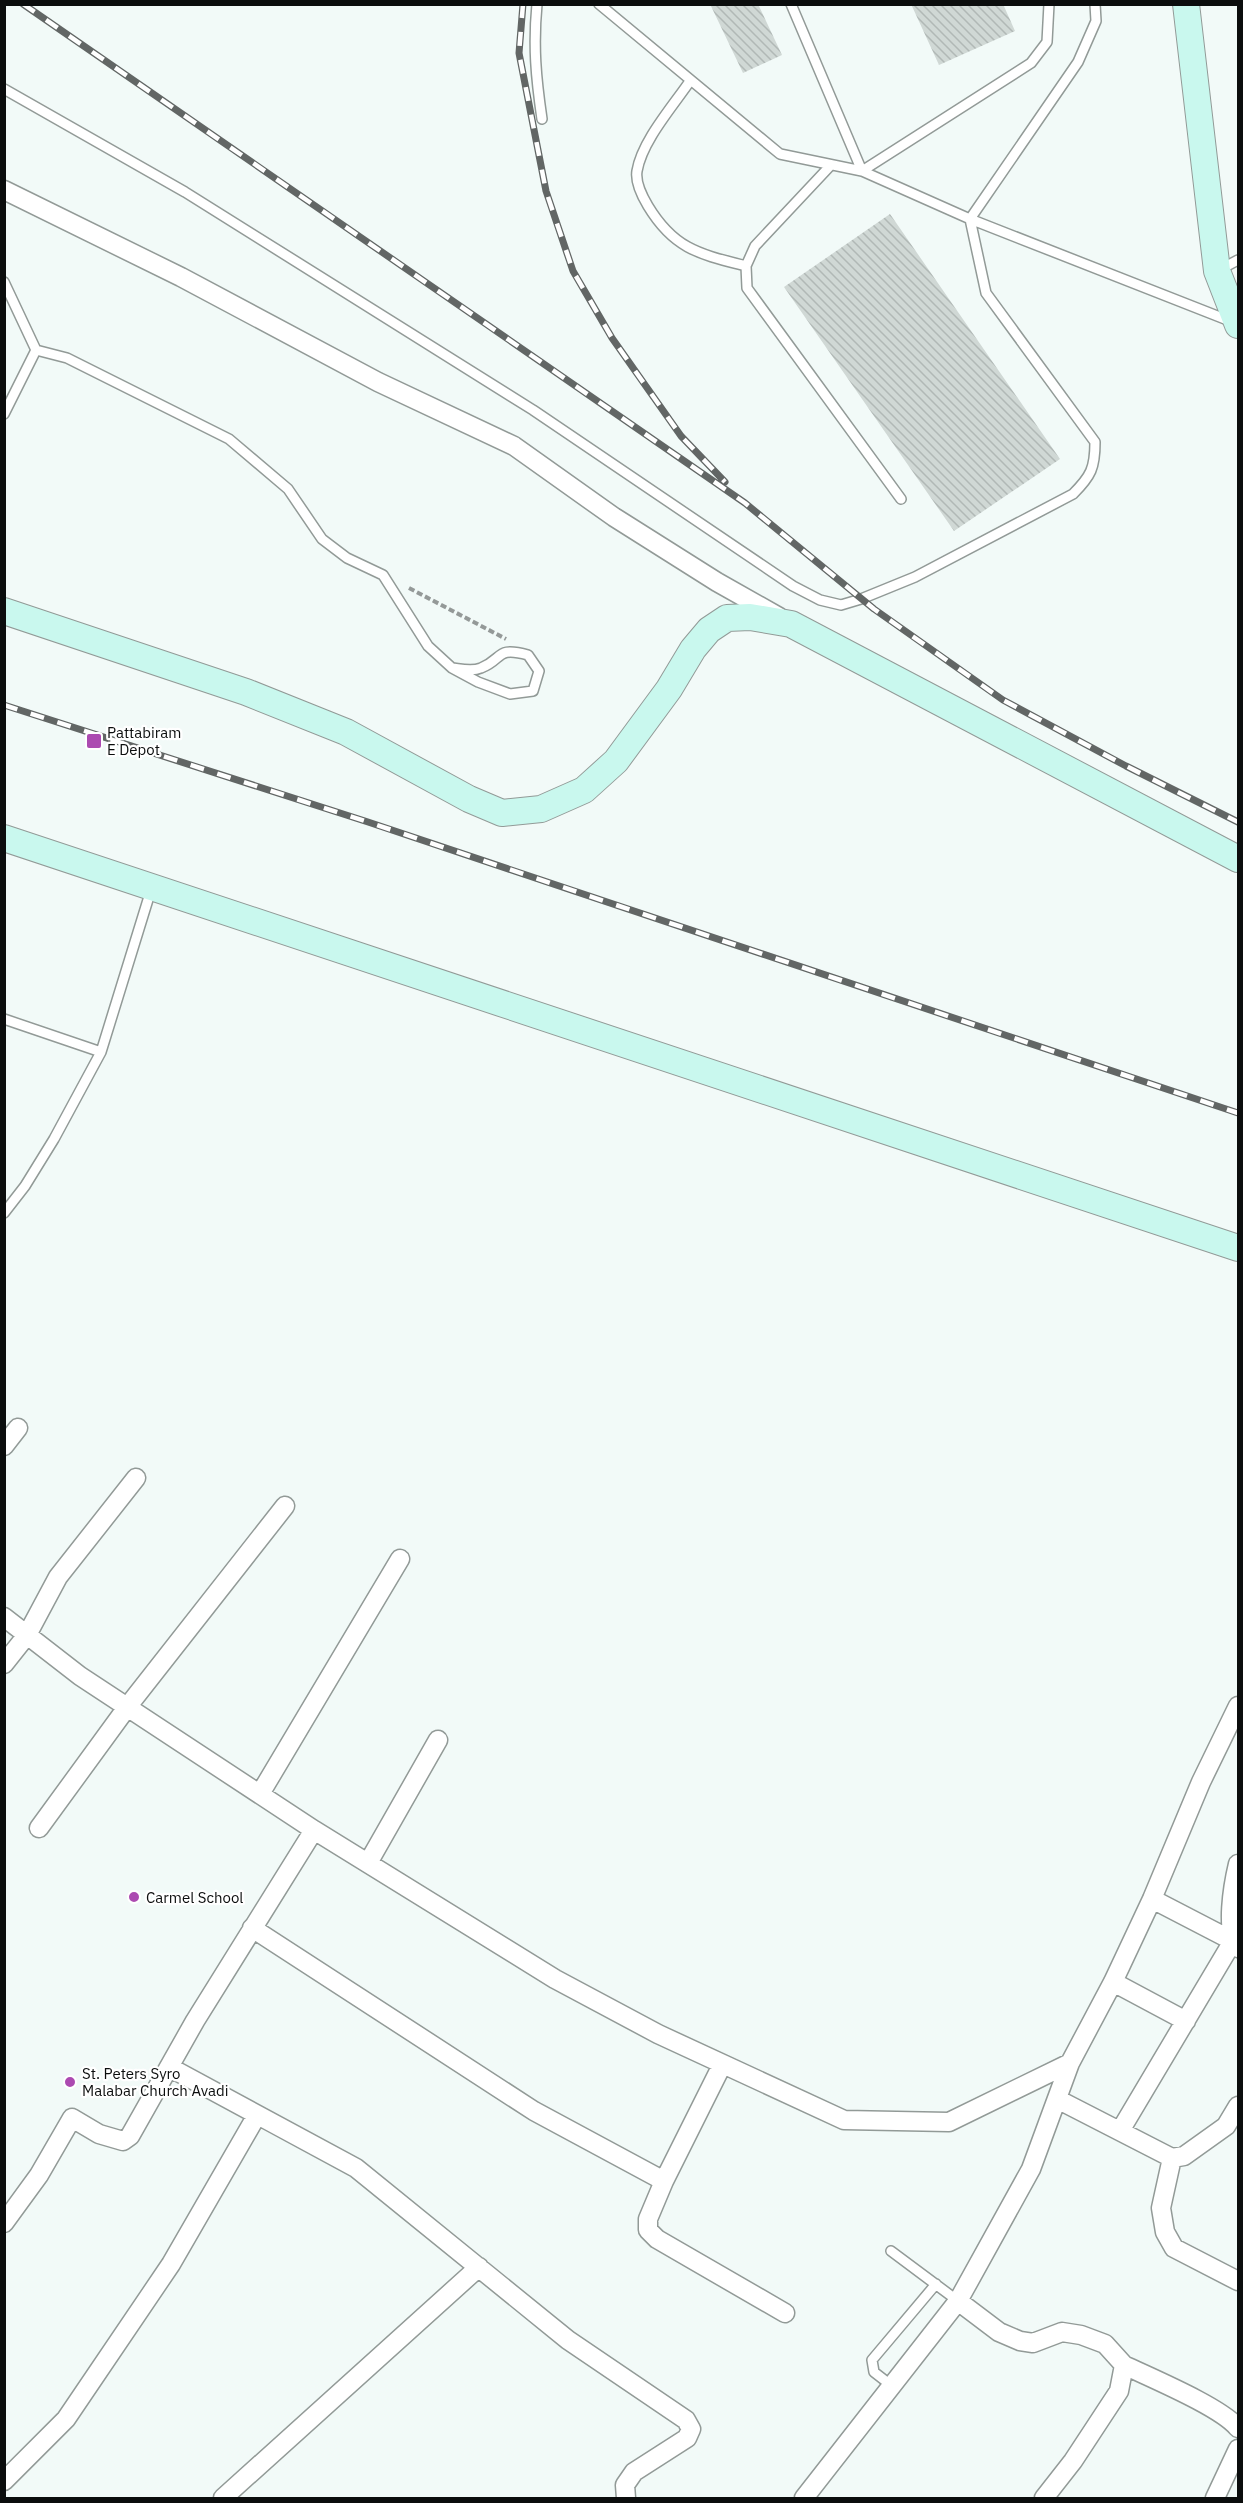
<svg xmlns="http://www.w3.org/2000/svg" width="1243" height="2503" viewBox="0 0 1243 2503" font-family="'IBM Plex Sans',sans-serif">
	<defs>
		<pattern id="building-back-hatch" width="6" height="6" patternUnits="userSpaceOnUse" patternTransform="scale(1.5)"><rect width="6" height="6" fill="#d0d8d5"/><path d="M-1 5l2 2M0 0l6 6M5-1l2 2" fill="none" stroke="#b1b8b6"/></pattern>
	</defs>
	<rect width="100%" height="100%" fill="#f2faf8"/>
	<!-- building -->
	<path fill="url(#building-back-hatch)" d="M710,4h48l24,51 -39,18z
		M911,4h92l12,27 -76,34z
		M890,214l170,245 -106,72 -170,-244z"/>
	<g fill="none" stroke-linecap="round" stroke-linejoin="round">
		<!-- lane casing -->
		<g stroke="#929a97" stroke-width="12">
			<path id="lane" d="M537,4c-4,42 -1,74 5,115
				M599,4l181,150 82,17 108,48 260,102
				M791,4l71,167 169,-108 16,-21 2,-38
				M690,81c-17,25 -48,60 -53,90 -2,12 5,25 11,35 26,43 51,48 98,60
				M4,89l181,103 348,218 260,176 27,14 21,5 20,-6 54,-22 158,-83c18,-18 22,-26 22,-52l-109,-149 -16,-74 108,-157 18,-41 -1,-17
				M831,165l-76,81 -9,20 1,22 154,211
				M1219,270l19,-10
				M4,282l32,68 -32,64
				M36,350l31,8 162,81 59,50 34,50 25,19 36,17 45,71 24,22 26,14 32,12 23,-3 6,-20 -11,-16c-33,-9 -24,4 -47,13 -9,4 -20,1 -29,0
				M4,1019l97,33
				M4,1213l21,-27 29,-47 47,-87 50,-162
				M891,2251l67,50
				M892,2386l-18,-14 -2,-12 64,-76"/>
		</g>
		<!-- street casing -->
		<g stroke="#929a97" stroke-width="21">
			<path id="street" d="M4,190l177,87 197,105 136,64 100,71 103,65 62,35
				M4,1446l14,-18
				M4,1617l76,59 234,154 241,149 103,55 186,86 105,2 121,-59 43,-81 39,-83 49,-117 37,-76
				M4,1664l23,-29 31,-58 78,-99
				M260,1794l140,-235
				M39,1828l89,-122 157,-200
				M368,1863l70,-123
				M1238,1864c-5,21 -13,67 0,84
				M252,1928l282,183 130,70
				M1113,1982l73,39
				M722,2065l-58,116 -16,38v11l9,9 128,74
				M169,2067l187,101 212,172 118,80 5,9 -4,9 -53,34 -9,13 1,13
				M1057,2099l115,59 12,-2 42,-30 12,-20
				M1120,2131l113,-190 -81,-42
				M1172,2158l-11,50 4,24 9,16 64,33
				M4,2223l35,-48 33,-57 27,16 24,7 7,-5 65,-115 119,-191
				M958,2301l41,31 21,9 13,2 29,-11 19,3 24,9 19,21 -5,26 -46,70 -29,37
				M1124,2365c27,13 97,42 114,63
				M4,2481l62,-62 105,-155 86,-149
				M223,2498l256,-231
				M804,2498l154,-197 73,-132 39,-106
				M1215,2498l23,-49"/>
		</g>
		<!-- secondary casing -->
		<g stroke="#929a97" stroke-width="28">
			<path id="secondary" d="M1186,4l31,267 21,54
				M4,611l242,81 100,40 123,67 33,14 39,-4 43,-19 32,-29 53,-72 24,-40 16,-19 18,-12 23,-1 41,7 447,235
				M4,838l1234,410"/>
		</g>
		<!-- path -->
		<path stroke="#949998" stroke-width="4" stroke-dasharray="6 3" stroke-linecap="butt" d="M409,588l97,51"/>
		<!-- lane -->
		<use href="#lane" stroke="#fff" stroke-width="9"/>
		<!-- street -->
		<use href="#street" stroke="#fff" stroke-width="18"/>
		<!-- secondary -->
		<use href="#secondary" stroke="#c9f8ee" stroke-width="26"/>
		<!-- rail casing -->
		<g stroke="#626665" stroke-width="7">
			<path id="rail" d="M23,4l722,499 129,106 129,91 123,66 112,56
				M523,4l-4,49 27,138 27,80 39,67 69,98 44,46
				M4,705l364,117 870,291"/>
		</g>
		<!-- rail -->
		<use href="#rail" stroke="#fff" stroke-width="4.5" stroke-dasharray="14" stroke-linecap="butt"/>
	</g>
	<!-- markers -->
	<g fill="#ac4ab1" stroke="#fff" stroke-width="2">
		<rect x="86" y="733" width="16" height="16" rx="3"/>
		<circle cx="134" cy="1897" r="6"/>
		<circle cx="70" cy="2082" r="6"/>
	</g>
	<g text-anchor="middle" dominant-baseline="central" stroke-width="4.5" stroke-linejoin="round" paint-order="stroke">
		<!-- poi labels -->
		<g font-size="15" fill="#0b0d0d" stroke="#fff" text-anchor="start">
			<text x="107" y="732">Pattabiram<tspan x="107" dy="17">E Depot</tspan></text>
			<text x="146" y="1897">Carmel School</text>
			<text x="82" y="2073">St. Peters Syro<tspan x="82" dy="17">Malabar Church Avadi</tspan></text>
		</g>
	</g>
	<!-- border -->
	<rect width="1243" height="2503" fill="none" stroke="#0b0d0d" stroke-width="12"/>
</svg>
